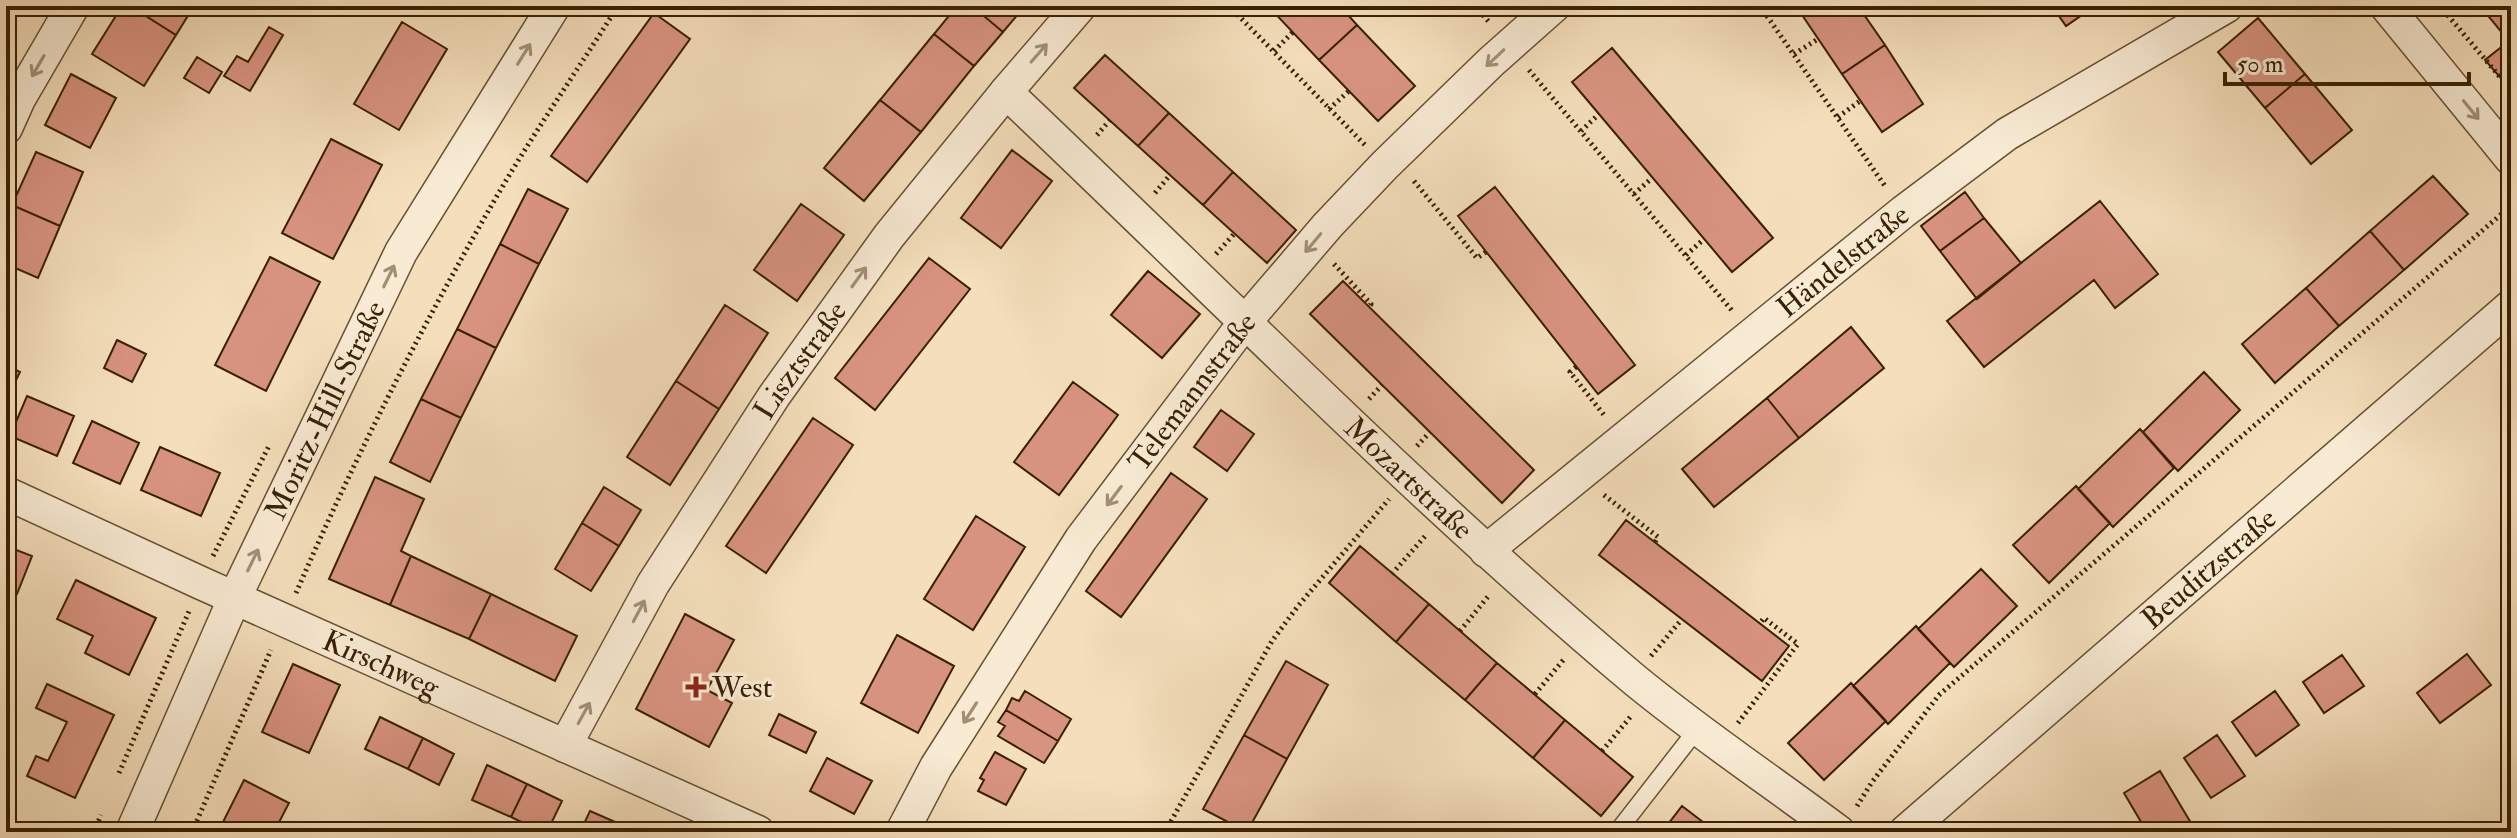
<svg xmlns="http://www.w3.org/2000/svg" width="2517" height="838" viewBox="0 0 2517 838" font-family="'IM FELL Double Pica',serif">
	<rect width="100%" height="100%" fill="#f4debb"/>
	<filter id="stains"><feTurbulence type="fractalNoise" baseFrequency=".0025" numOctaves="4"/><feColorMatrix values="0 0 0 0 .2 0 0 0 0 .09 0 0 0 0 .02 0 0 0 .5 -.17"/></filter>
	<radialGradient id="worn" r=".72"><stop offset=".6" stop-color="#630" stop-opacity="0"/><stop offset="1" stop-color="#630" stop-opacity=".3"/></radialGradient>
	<!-- building -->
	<path fill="#d89380" stroke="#382103" stroke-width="2" d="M122,6h8l46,29 -32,51 -52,-32z
		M130,6h64l-18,29z
		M691,6h22l-8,10z
		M957,6h15l31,26 -29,34 -40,-32z
		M972,6h53l-22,26z
		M1268,6h72l17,19 -38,35z
		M1796,6h62l27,39 -43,29z
		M2052,6h43l-29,20z
		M2480,6h31v84l-26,-30 24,-19z
		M654,13l36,26 -103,143 -36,-26z
		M2258,18l47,56 -40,34 -47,-56z
		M402,22l45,27 -48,81 -45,-26z
		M1357,25l58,61 -37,35 -59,-61z
		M269,27l14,8 -33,56 -26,-15 13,-20 11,6z
		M934,34l40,32 -53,66 -41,-32z
		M1885,45l38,59 -41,28 -40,-58z
		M1612,48l161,190 -41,34 -160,-190z
		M1105,55l64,58 -31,33 -64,-58z
		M197,57l25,15 -13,21 -25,-15z
		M71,74l45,24 -26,50 -45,-23z
		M2305,74l47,56 -41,34 -46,-56z
		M880,100l41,32 -57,69 -40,-33z
		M1169,113l64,59 -30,33 -65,-59z
		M331,139l51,26 -49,94 -51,-26z
		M1012,150l40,31 -51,67 -40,-30z
		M36,152l47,20 -23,54 -48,-21z
		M1233,172l63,58 -29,33 -64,-58z
		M2433,176l35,38 -64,56 -34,-39z
		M1495,187l140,178 -37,29 -140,-178z
		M528,189l40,20 -29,55 -39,-20z
		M1965,192l19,26 -44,33 -19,-25z
		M2100,201l58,73 -43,34 -21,-28 -110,87 -37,-46z
		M801,204l43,31 -47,66 -43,-31z
		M12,205l48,21 -22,52 -32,-14v-44z
		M1984,218l37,45 -44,36 -37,-48z
		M2370,231l34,39 -65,56 -33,-38z
		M500,244l39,20 -43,84 -39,-19z
		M270,257l50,25 -54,109 -51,-26z
		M929,258l41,31 -95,121 -40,-32z
		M1148,271l52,43 -38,44 -51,-43z
		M1343,281l191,189 -32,33 -192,-189z
		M2306,288l33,38 -64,57 -33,-39z
		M725,305l43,28 -49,76 -43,-28z
		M1851,327l33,41 -85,70 -32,-40z
		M457,329l39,19 -35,70 -40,-19z
		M117,340l29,14 -14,28 -28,-14z
		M6,365l14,7 -14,29z
		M2204,372l36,38 -62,61 -35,-39z
		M676,381l43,28 -49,76 -43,-28z
		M1073,382l45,33 -59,80 -45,-33z
		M27,396l47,20 -17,40 -47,-20z
		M1767,398l32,40 -85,69 -32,-38z
		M421,399l40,19 -31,64 -40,-20z
		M1221,410l33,24 -27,37 -33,-24z
		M813,418l40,27 -87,128 -40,-27z
		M92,421l47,22 -19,41 -47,-21z
		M2140,429l34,39 -61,59 -35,-38z
		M160,447l60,26 -19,43 -60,-26z
		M1171,473l36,26 -86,118 -35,-26z
		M375,477l49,22 -23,52 10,5 -21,49 -61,-26z
		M2076,486l34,37 -61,60 -36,-38z
		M604,487l37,23 -22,36 -37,-23z
		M976,516l49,31 -52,83 -49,-31z
		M1626,520l163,126 -27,35 -163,-126z
		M582,523l37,23 -28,45 -36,-22z
		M6,546l26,10 -15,38 -11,-4z
		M1360,546l69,58 -33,38 -67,-59z
		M411,556l80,38 -22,45 -79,-34z
		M1981,569l36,37 -63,61 -36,-38z
		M76,580l80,38 -27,57 -44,-22 8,-17 -36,-17z
		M491,594l86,42 -22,45 -86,-42z
		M1429,604l68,59 -32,37 -69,-58z
		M685,614l49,26 -27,50 25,13 -23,44 -73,-38z
		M1916,626l34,37 -62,61 -35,-38z
		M897,635l57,31 -36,67 -57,-30z
		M2467,654l24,31 -51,38 -23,-30z
		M2342,655l22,31 -40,27 -21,-31z
		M1286,661l42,24 -41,74 -43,-24z
		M1497,663l68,57 -32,38 -68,-58z
		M293,664l47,21 -31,68 -47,-21z
		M1851,683l35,38 -62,59 -36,-37z
		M47,684l67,31 -39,83 -48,-22 9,-20 12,5 19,-39 -31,-14z
		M1025,691l46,28 -13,22 -52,-31 6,-12 7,3z
		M2275,691l24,34 -43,31 -24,-34z
		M1006,710l52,31 -14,22 -46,-27 7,-10 -7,-4z
		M779,714l37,18 -10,21 -37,-18z
		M380,717l43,21 -15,31 -43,-20z
		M1565,720l68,57 -32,39 -68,-58z
		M1244,735l43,24 -40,73 -44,-23z
		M2217,735l28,41 -34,22 -27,-40z
		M423,738l31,16 -15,31 -31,-16z
		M995,752l31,17 -20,36 -28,-14 6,-11 -4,-2z
		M827,758l45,23 -18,33 -44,-23z
		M487,765l40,19 -16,33 -39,-17z
		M2160,771l31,52 -14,9h-30l-23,-39z
		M244,780l45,23 -15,29h-56z
		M527,784l35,17 -15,31h-5l-31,-15z
		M1682,806l34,26h-54z
		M590,811l48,21h-58z"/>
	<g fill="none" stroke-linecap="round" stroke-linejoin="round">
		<!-- service casing -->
		<g stroke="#675031" stroke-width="19">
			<path id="service" d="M1617,832l81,-104"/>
		</g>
		<!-- minor casing -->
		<g stroke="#675031" stroke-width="35">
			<g id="minor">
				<path d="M2386,6l125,153"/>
				<path id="s1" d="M1006,92c207,196 406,400 624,584 67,56 140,104 209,156"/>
				<path d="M6,128l13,-29 54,-93"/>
				<path id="s2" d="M6,493l195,90 557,249"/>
				<path id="s3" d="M1486,551l417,-339 104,-78 220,-128"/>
				<path id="s4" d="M565,746l88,-162 121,-188 115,-160 117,-144 74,-86"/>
				<path id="s5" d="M132,832l103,-235 166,-345 153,-246"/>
				<path id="s6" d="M902,832l34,-65 145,-228 164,-217 83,-97 57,-60 106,-103 63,-56"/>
				<path id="s7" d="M1905,832l606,-526"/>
			</g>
		</g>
		<!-- path -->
		<path stroke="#382103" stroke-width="5" stroke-dasharray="2 4" stroke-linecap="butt" d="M1229,6l136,139
			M1475,6l14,16
			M1760,6l125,180
			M2440,6l71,84
			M1274,51l19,-19
			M1794,54l24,-15
			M1529,70l205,243
			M1329,109l20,-18
			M1838,117l22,-16
			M1581,131l18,-17
			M1097,135l13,-15
			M1414,181l63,77 9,-6
			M1155,193l15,-18
			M1634,194l18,-16
			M1216,254l18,-20
			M1686,255l18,-16
			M1334,264l37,40 -2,3
			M1576,367l-6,5 34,43
			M1369,399l13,-14
			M1417,446l13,-14
			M1604,495l54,42 -3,5
			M213,556l57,-112
			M1392,574l34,-39
			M296,593c58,-134 125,-265 198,-392 38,-66 83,-130 124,-195
			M1460,631l30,-37
			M1651,656l31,-37
			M1535,694l30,-36
			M1738,723l60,-79 -34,-26 -4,5
			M1602,751l30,-36
			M119,773l71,-164
			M1857,806l15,-24 67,-87 572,-489
			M94,832l7,-17
			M192,832l79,-182
			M1165,832l107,-191 26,-35 91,-107"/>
		<!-- service -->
		<use href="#service" stroke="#f8ead3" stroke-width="16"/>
		<!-- minor -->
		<use href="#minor" stroke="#f8ead3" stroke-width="32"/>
	</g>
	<!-- one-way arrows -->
	<defs><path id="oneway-shaft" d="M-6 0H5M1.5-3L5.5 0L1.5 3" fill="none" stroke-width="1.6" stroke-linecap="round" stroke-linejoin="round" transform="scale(2)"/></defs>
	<g stroke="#a29075">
		<use href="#oneway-shaft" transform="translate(1039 53) rotate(-49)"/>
		<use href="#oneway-shaft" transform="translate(524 54) rotate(-58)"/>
		<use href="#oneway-shaft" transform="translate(1495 58) rotate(137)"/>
		<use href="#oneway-shaft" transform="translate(38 66) rotate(120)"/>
		<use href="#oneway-shaft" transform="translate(2471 110) rotate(51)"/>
		<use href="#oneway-shaft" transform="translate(1313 243) rotate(130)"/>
		<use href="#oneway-shaft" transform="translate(389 276) rotate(-64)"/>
		<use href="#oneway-shaft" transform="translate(859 277) rotate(-54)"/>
		<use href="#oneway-shaft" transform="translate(1114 496) rotate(127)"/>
		<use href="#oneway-shaft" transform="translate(253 560) rotate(-64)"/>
		<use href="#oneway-shaft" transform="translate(639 611) rotate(-62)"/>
		<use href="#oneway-shaft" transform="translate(584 713) rotate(-61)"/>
		<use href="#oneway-shaft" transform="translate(970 713) rotate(123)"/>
	</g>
	<!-- markers -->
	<path fill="#8f2418" stroke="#f8ead3" stroke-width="3" d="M692 675h8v8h8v8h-8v8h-8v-8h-8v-8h8z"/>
	<g text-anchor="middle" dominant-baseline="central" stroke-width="7" stroke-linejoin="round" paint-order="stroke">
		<!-- street labels -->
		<g font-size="30" fill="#382103" stroke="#f8ead3">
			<text stroke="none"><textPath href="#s3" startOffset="460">Händelstraße</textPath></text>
			<text stroke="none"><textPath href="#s4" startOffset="452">Lisztstraße</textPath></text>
			<text stroke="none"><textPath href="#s6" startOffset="528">Telemannstraße</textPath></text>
			<text stroke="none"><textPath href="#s5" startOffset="464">Moritz-Hill-Straße</textPath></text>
			<text stroke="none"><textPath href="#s1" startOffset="558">Mozartstraße</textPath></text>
			<text stroke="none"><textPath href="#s7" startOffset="402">Beuditzstraße</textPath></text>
			<text stroke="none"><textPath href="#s2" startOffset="412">Kirschweg</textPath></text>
		</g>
		<!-- poi labels -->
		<g font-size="30" fill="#382103" stroke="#f8ead3" text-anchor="start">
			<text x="712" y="687">West</text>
		</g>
	</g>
	<!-- margin -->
	<rect width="2517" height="838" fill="none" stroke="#f4debb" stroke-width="32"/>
	<rect x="8" y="8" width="2501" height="822" fill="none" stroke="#382103" stroke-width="4"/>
	<rect x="16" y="16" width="2485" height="806" fill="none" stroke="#382103" stroke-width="2"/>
	<!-- scale -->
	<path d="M2225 72v12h244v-12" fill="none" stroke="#382103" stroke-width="4"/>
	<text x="2237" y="72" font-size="24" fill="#382103" stroke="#f8ead3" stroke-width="6" paint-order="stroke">50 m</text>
	<rect width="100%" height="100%" filter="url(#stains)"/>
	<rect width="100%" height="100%" fill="url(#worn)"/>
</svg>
